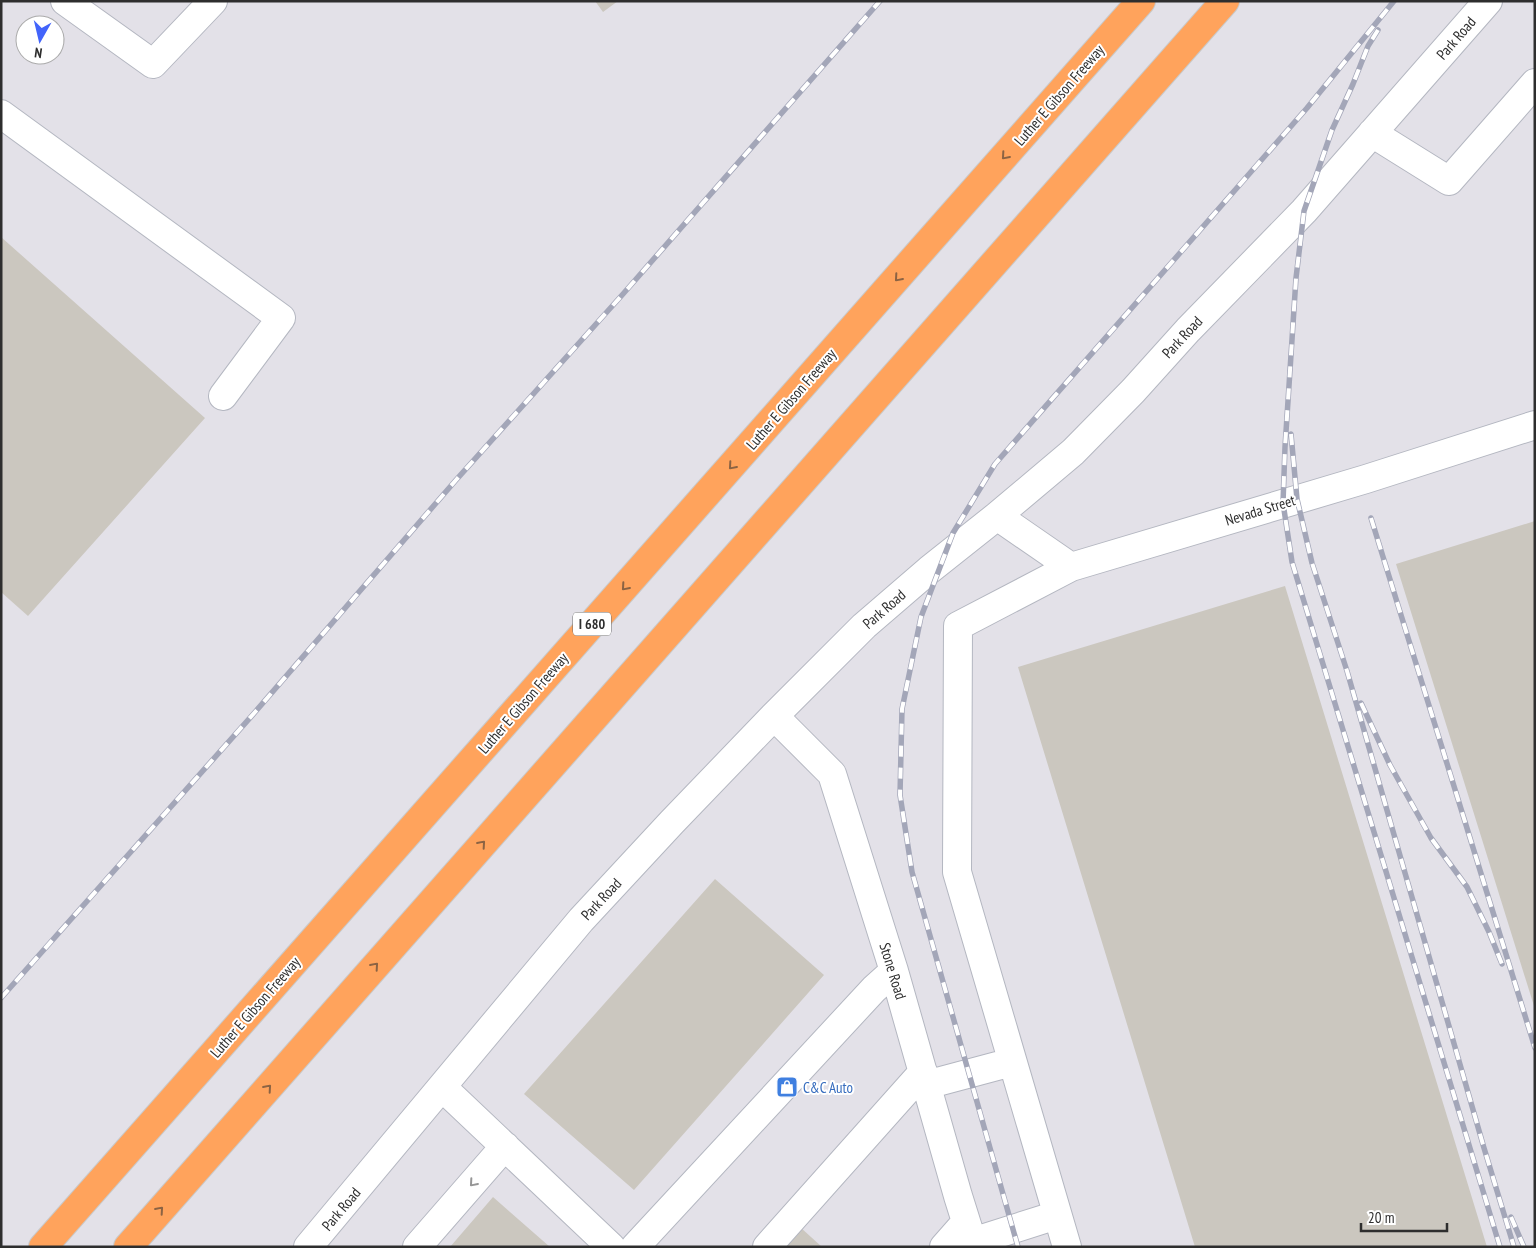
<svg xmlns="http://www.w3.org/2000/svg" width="1536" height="1248" font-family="'PT Sans Narrow',sans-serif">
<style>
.industrial{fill:#e3e1e8;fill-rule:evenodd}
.building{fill:#cbc7bf}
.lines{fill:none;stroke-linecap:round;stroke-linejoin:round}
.minor-casing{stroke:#b4b7c1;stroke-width:30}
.highway-casing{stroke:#c9c9c9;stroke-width:30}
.minor{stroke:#fff;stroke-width:28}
.highway{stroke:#ffa35c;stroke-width:28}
.rail-casing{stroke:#a3a6b8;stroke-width:5.5}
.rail{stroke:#fff;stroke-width:4;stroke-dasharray:11;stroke-linecap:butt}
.oneway{stroke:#8c6343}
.oneway2{stroke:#969696}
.labels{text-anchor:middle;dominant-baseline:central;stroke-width:4;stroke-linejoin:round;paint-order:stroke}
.shield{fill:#fff;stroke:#6d6d6d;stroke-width:1}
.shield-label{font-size:14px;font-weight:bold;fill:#2e2e2e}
.street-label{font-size:15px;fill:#2e2e2e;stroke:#fff}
.shop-label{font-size:15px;fill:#366cbe;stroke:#fff;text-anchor:start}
</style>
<rect width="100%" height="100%" fill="#efe9e1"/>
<!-- industrial -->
<path class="industrial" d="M1,1H1535V1247H1ZM25,25H55V55H25Z"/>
<!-- building -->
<path class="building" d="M595,1H618L603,12Z
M1,237L205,418L28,616L1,592Z
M1535,521V1006H1534L1396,564Z
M1285,586L1487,1247H1195L1018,667Z
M715,879L824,975L634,1190L524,1094Z
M493,1197L550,1247H450Z
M800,1227L822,1247H783Z"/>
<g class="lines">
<!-- minor casing -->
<g class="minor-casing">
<path id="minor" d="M65,1L153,64L213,1
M1,114L281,318L223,396
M1372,133L1449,181L1535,83
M997,516L1071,567L1366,479L1535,425
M774,716L832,774L894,971L958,1196L974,1247
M926,1085L1012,1062
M442,1087L611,1247
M972,1242L1057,1215
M308,1247L581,920L672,822L774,716L864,626L929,570L997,516L1073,452L1133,391L1188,330L1304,211L1488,1
M417,1247L505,1146
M635,1247L874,989L894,971
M767,1247L923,1072
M944,1247L966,1222
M1067,1247L957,872L958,626L1071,567"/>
</g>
<!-- highway casing -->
<g class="highway-casing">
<path id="highway" d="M43,1247L1141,1
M128,1247L1225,1"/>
</g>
<!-- minor -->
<use href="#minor" class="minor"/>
<!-- highway -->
<use href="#highway" class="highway"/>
<!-- rail casing -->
<g class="rail-casing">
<path id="rail" d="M1378,30L1368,46L1353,84L1332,130L1304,211L1296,278L1285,447L1283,503L1292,562L1500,1247
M1291,434L1297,499L1312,563L1347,671L1484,1148L1514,1247
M1371,518L1535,1048
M1361,703L1390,765L1431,838L1467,887L1489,932L1502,964
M1,998L256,711L456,480L623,294L880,1
M1511,1217L1524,1247
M1018,1247L912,872L900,795L902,709L921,617L953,533L995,464L1307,108L1394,1"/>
</g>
<!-- rail -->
<use href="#rail" class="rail"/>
</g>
<!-- one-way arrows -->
<defs><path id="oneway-chevron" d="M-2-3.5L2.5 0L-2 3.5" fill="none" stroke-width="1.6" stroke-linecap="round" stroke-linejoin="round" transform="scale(1.25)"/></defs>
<g class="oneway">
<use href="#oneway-chevron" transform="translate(1005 156) rotate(131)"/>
<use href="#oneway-chevron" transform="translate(898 278) rotate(131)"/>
<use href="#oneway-chevron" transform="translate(732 466) rotate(131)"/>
<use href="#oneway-chevron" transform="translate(625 587) rotate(131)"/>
<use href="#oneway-chevron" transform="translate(482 844) rotate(-49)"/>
<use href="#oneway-chevron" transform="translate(375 966) rotate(-49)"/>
<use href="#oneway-chevron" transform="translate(268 1088) rotate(-49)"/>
<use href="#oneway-chevron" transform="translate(160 1210) rotate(-49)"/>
</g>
<use class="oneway2" href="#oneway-chevron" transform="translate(473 1183) rotate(131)"/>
<!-- icons -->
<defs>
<g id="shop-square" transform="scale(1.125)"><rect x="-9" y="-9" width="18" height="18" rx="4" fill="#3f7fe0" stroke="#fff"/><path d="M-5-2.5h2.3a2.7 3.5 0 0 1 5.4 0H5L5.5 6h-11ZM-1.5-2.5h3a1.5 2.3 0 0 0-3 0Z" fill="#fff"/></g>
</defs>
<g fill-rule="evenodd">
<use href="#shop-square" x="787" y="1087"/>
</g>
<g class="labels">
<!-- shield labels -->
<rect class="shield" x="573" y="612.5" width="38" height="23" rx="4"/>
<g class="shield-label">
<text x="592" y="624">I 680</text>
</g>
<!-- street labels -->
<g class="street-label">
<text transform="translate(1456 38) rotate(-49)">Park Road</text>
<text transform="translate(1059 95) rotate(-49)">Luther E Gibson Freeway</text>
<text transform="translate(1182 337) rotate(-47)">Park Road</text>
<text transform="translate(791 399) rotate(-49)">Luther E Gibson Freeway</text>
<text transform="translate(1260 510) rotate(-17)">Nevada Street</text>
<text transform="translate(884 609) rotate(-41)">Park Road</text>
<text transform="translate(523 703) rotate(-49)">Luther E Gibson Freeway</text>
<text transform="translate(601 899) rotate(-47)">Park Road</text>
<text transform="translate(893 971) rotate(73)">Stone Road</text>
<text transform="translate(255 1007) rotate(-49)">Luther E Gibson Freeway</text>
<text transform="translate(341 1209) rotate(-50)">Park Road</text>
</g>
<!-- shop labels -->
<g class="shop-label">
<text x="803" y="1087">C&amp;C Auto</text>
</g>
</g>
<!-- border -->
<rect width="1536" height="1248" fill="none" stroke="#2e2e2e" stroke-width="5"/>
<!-- north arrow -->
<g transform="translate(40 40) rotate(188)"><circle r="24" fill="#ffffff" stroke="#ababab"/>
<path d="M0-4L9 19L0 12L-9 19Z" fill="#4264fb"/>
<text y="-8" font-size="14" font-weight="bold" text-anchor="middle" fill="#2e2e2e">N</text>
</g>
<!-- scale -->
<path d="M1361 1223v8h86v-8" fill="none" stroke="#2e2e2e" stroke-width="2.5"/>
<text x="1368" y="1223" font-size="15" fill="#2e2e2e" stroke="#ffffff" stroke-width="4" paint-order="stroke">20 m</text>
</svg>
